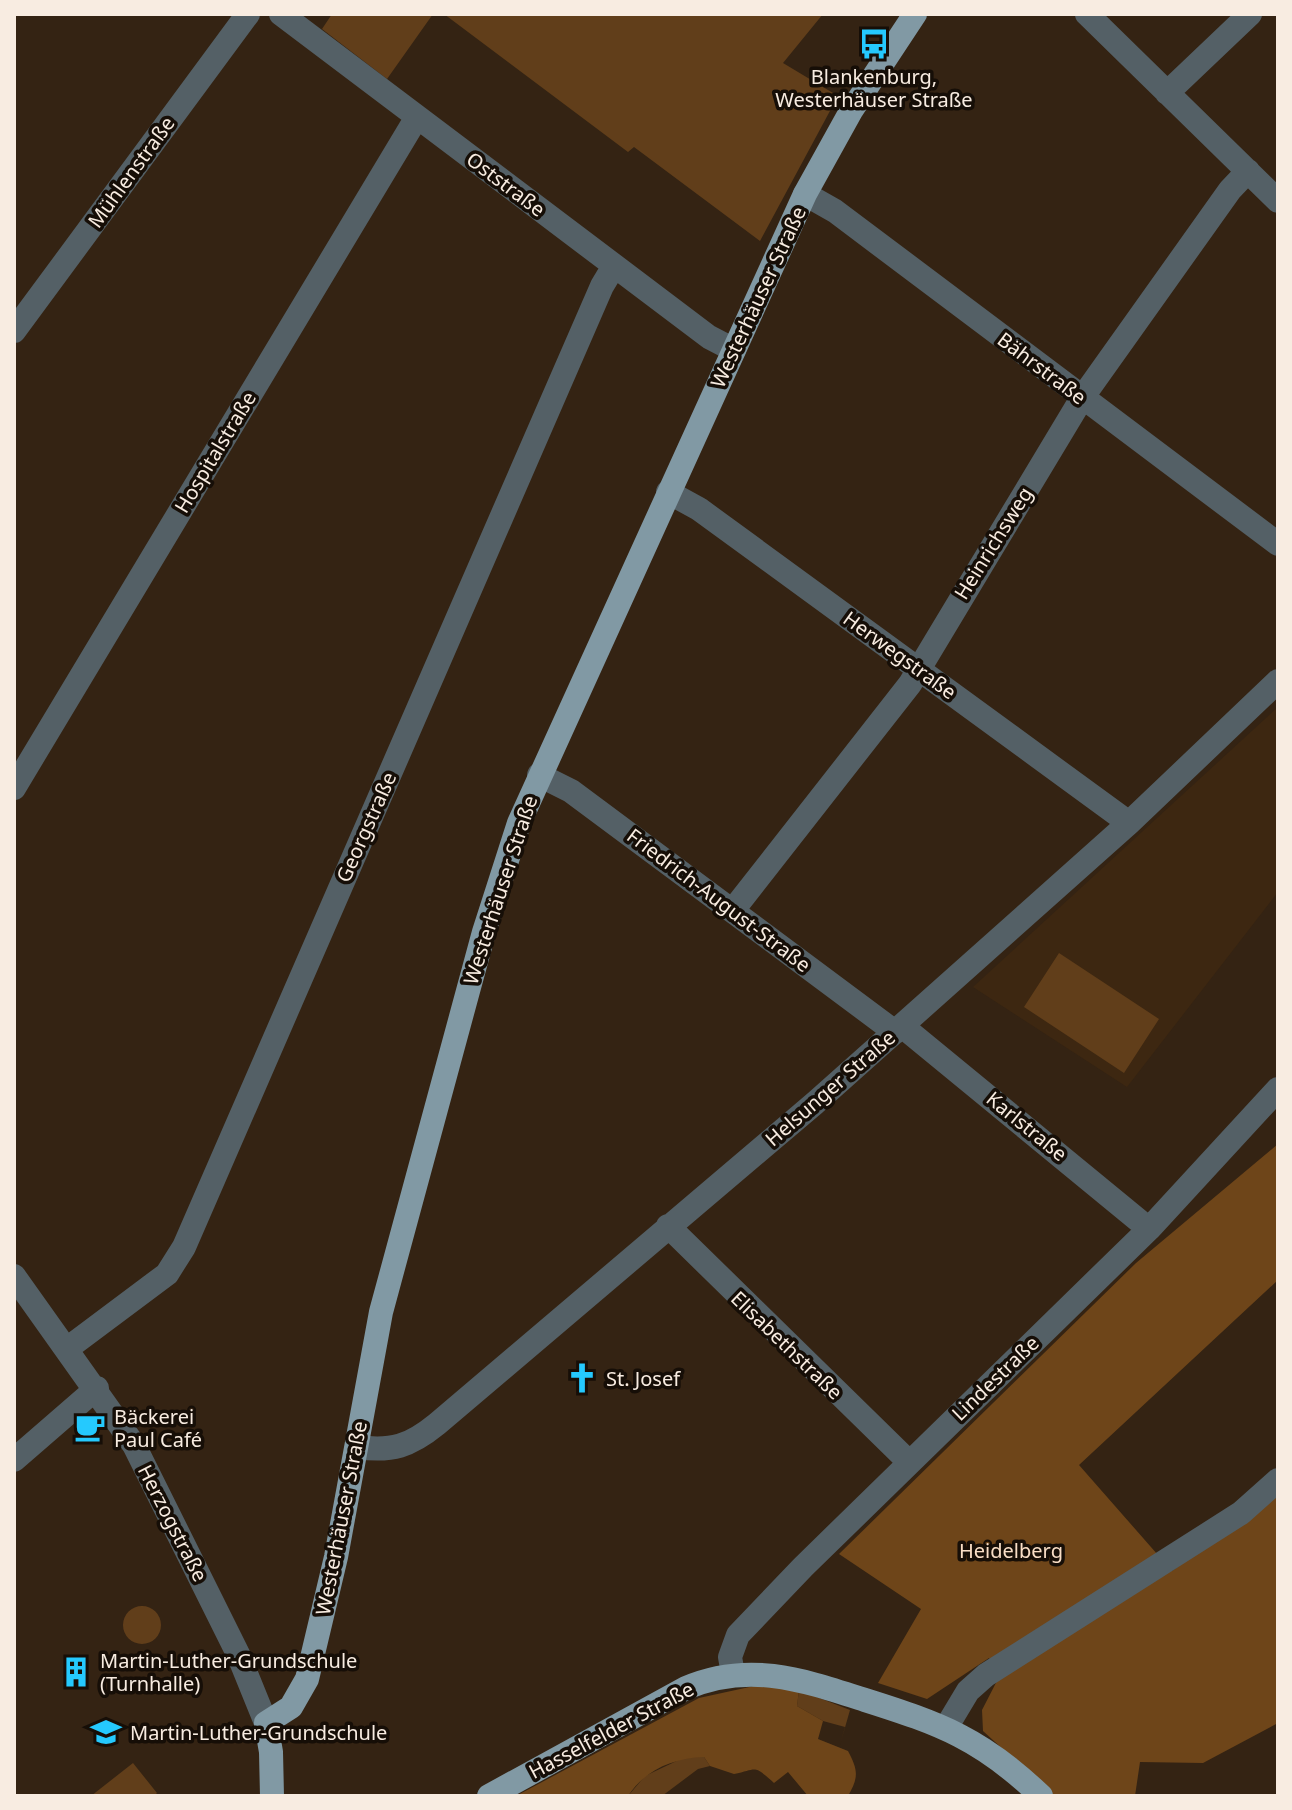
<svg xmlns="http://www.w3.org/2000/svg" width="1292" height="1810" font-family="'Noto Sans',sans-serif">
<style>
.built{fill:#3d2711}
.green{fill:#613e1a}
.forest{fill:#6e4519}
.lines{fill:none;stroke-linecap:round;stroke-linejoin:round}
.minor{stroke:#546066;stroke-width:24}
.major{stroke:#8199a4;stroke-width:24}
.labels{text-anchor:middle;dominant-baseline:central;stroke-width:7;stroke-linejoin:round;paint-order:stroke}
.poi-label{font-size:20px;fill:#f8ece1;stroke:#160e07;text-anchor:start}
.street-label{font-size:20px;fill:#f8ece1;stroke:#160e07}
.park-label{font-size:20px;fill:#f9dec6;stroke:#160e07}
</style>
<rect width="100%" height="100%" fill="#342313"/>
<!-- built -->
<path class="built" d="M1278,707V892L1127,1087L973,987Z"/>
<!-- green -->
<path class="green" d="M332,14H433L387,79L322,29Z
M444,14H823L783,63L838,96L760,241L634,147L628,152Z
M1059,953L1159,1019L1124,1073L1024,1007Z
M123 1625a19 19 0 1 1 38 0a19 19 0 1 1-38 0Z
M799,1690L850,1710L840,1745L845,1727L823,1721L797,1706Z
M685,1757H704L710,1766L698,1769L662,1796H628L645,1776Z
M133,1763L157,1793L154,1796H91Z"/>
<!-- forest -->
<path class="forest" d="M1278,1144V1280L1079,1465L1172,1571L1278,1491V1723L1203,1763L1140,1762L1135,1796H1054L983,1731L982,1710L1000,1675L989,1658L927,1699L878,1683L921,1609L839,1554L1136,1263Z
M754,1686L799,1690L797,1706L823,1721L818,1739L848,1751C858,1770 859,1777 848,1796H808L788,1772L774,1783C753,1764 758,1769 734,1774L710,1766L704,1757C673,1758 645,1770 628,1796H516L699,1698Z"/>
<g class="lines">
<!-- minor -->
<path class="minor" d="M281,14L709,337L734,350
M1087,14L1278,201
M1167,93L1250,14
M805,194L835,211L1278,544
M14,331L248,14
M668,492L699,509L1129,823
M539,775L571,791L895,1032
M14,788L417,117
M733,910L910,684L1082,398L1230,190L1248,171
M902,1026L1149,1229
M668,1226L909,1462
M14,1276L134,1445L238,1654L266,1723
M68,1348L167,1274L184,1247L602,286L614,266
M357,1447C392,1452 410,1446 437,1424L815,1103L1129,823L1278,681
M14,1460L97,1388
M733,1674L730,1657L738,1635L803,1567L1149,1229L1278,1089
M947,1726L968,1691L986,1675L1241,1513L1278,1480"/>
<!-- major -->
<path class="major" d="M272,1796L271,1752L266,1723L291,1707L307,1679L336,1557L381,1312L484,932L519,823L805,194L851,111L915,14
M489,1796L686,1688C749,1661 803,1680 865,1700C941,1724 982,1739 1041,1796"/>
</g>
<!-- icons -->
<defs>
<g id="bus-bare" transform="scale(2.4)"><path d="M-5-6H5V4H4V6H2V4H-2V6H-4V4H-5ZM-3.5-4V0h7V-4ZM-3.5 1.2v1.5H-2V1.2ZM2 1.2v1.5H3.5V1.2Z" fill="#25c9fe" stroke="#160e07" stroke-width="2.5" paint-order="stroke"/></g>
<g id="church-bare" transform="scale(2.4)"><path d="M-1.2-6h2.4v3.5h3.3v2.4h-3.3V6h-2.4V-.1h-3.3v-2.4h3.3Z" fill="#25c9fe" stroke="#160e07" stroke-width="2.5" paint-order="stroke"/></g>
<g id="cafe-bare" transform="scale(2.4)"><path d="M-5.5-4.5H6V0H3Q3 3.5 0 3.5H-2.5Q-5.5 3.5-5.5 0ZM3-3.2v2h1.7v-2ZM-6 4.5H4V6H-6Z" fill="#25c9fe" stroke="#160e07" stroke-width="2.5" paint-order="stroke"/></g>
<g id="building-bare" transform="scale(2.4)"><path d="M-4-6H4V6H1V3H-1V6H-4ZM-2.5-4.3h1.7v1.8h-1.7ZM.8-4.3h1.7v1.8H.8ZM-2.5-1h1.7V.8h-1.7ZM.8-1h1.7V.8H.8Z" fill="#25c9fe" stroke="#160e07" stroke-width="2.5" paint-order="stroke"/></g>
<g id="school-bare" transform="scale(2.4)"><path d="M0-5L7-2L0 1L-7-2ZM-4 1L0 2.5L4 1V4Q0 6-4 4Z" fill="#25c9fe" stroke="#160e07" stroke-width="2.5" paint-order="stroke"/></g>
</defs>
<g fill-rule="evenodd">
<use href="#bus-bare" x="874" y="44"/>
<use href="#church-bare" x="582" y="1378"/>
<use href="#cafe-bare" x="90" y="1427"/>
<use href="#building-bare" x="76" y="1672"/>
<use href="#school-bare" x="106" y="1732"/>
</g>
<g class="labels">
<!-- poi labels -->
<g class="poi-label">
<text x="874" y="76" text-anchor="middle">Blankenburg,<tspan x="874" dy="23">Westerhäuser Straße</tspan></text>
<text x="606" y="1378">St. Josef</text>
<text x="114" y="1416">Bäckerei<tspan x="114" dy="23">Paul Café</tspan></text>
<text x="100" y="1660">Martin-Luther-Grundschule<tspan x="100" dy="23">(Turnhalle)</tspan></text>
<text x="130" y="1732">Martin-Luther-Grundschule</text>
</g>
<!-- street labels -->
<g class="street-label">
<text transform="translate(131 172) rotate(-54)">Mühlenstraße</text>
<text transform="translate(506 184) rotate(37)">Oststraße</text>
<text transform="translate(758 297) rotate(-65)">Westerhäuser Straße</text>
<text transform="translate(1042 368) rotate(37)">Bährstraße</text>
<text transform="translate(215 452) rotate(-59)">Hospitalstraße</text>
<text transform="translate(993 543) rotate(-58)">Heinrichsweg</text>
<text transform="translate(900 655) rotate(36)">Herwegstraße</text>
<text transform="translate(366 827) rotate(-66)">Georgstraße</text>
<text transform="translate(500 890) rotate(-72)">Westerhäuser Straße</text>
<text transform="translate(719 900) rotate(37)">Friedrich-August-Straße</text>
<text transform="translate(830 1088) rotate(-41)">Helsunger Straße</text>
<text transform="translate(1027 1126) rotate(39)">Karlstraße</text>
<text transform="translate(787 1345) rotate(44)">Elisabethstraße</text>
<text transform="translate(995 1378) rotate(-44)">Lindestraße</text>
<text transform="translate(341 1518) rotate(-79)">Westerhäuser Straße</text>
<text transform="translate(173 1523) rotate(63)">Herzogstraße</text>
<text transform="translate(611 1730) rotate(-28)">Hasselfelder Straße</text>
</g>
<!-- park labels -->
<g class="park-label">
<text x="1011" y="1550">Heidelberg</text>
</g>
</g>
<!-- border -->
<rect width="1292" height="1810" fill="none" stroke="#f8ece1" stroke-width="32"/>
</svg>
